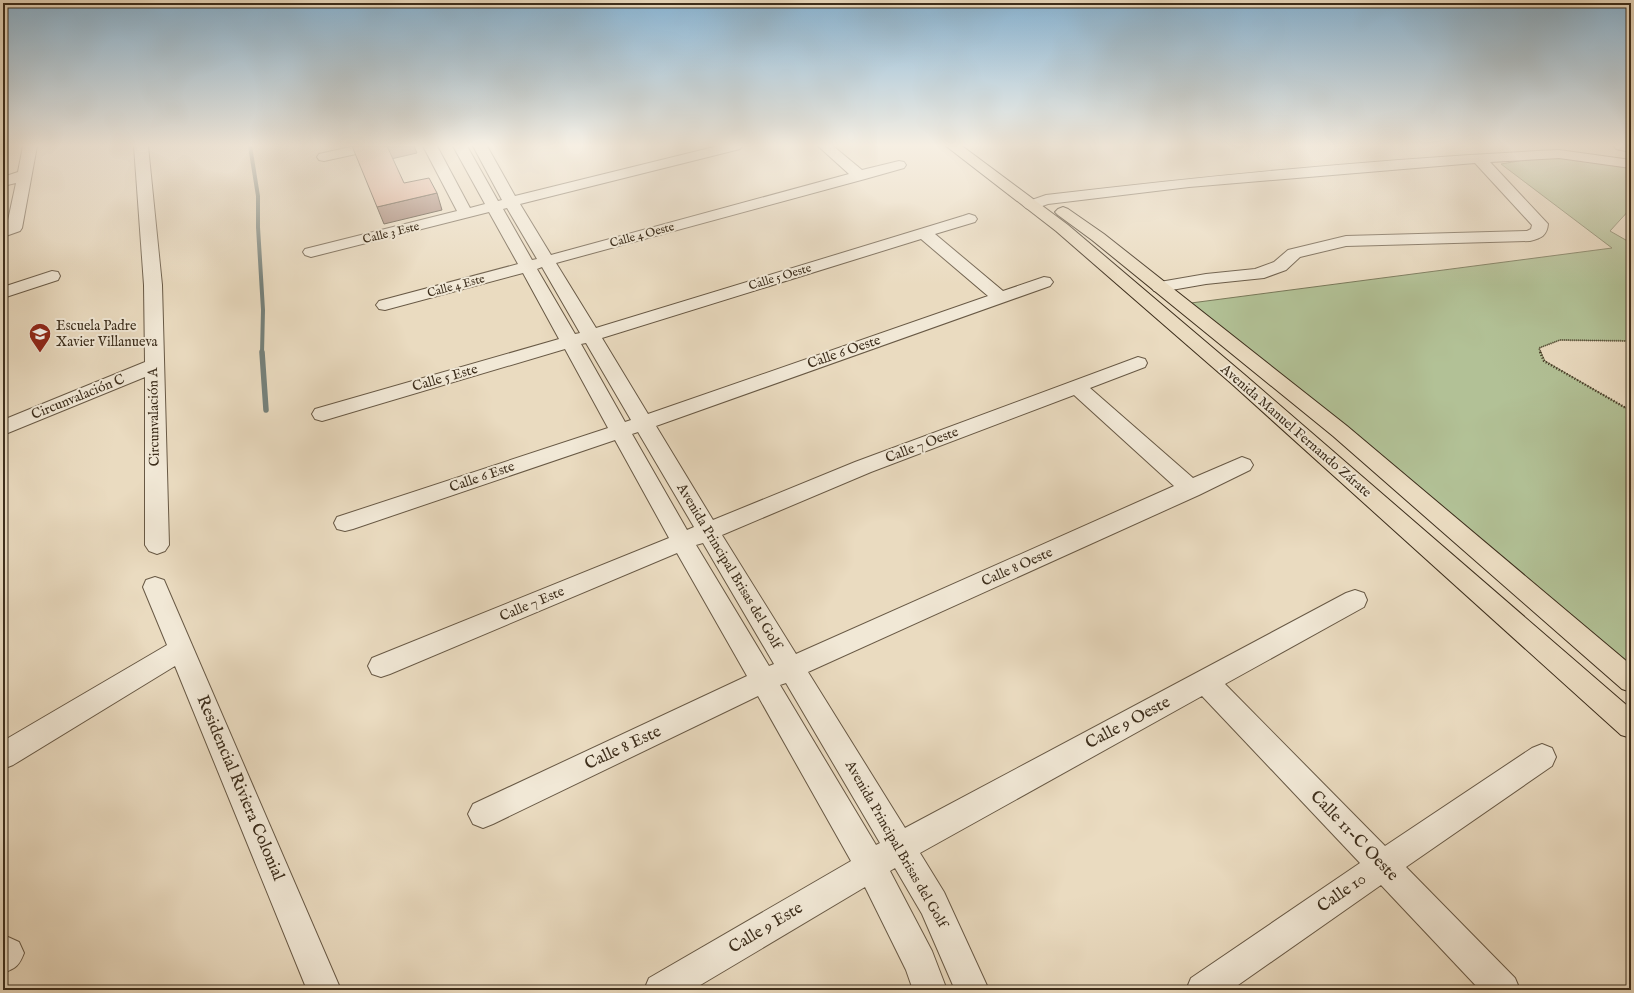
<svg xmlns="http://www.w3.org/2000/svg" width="1634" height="993" font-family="'IM FELL English',serif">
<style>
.green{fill:#b2c196;stroke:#787859}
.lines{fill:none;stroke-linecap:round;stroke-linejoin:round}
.stream-far1{stroke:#75817b;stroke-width:4}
.stream{stroke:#75817b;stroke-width:5.5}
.minor-casing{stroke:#685945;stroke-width:2}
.major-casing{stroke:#3d2e1c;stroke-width:2}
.path-far1{stroke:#3d2e1c;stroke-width:2;stroke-dasharray:0.5 1.5;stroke-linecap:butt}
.path{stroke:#3d2e1c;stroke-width:2.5;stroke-dasharray:1 2;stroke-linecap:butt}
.minor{fill:#f1e8d6;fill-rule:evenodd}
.major{fill:#eadbc0;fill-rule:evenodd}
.shaded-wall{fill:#9c7869;stroke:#3d2e1c}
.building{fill:#dfac96;stroke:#3d2e1c}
.labels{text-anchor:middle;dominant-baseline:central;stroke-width:4;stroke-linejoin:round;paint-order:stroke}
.far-street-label{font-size:12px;fill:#3d2e1c;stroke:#f1e8d6}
.poi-label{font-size:14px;fill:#3d2e1c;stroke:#f1e8d6;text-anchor:start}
.street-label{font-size:14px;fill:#3d2e1c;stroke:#f1e8d6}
.near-street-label{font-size:17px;fill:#3d2e1c;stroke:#f1e8d6}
</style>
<rect width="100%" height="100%" fill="#eadbc0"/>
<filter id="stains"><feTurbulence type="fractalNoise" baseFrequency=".005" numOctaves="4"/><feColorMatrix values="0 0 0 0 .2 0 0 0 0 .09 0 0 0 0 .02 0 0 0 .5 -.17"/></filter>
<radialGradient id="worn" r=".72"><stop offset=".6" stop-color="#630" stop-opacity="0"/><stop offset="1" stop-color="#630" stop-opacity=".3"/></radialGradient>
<!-- green -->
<path class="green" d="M1559,154L1631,164V208L1610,231L1631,243V341L1560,340L1539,348L1545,361L1631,411V681L1191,303L1612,248L1501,164Z"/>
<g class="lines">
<!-- stream-far1 -->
<path class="stream-far1" d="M250,146L258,196V227L263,310L262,353"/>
<!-- stream -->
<path class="stream" d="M262,352L266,410"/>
<!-- minor casing -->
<g class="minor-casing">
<path id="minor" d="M23,146H37L22,228L20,231L3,237V227L7,225L16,183L3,186V177L18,172Z
M134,146H148L162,285L169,545L165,551L157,554L149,551L145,545V377L3,435V420L145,362L144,285Z
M355,146H381L379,149L324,161L319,160L317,157L319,154Z
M423,146H437L470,208L485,204L453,146H467L498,201L502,200L473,146H487L515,196L718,146H742L740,149L520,204L551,255L849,174L818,146H833L862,170L899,161L904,162L906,165L904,168L865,179L556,263L596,328L963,216L969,214L975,216L977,219L975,222L935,234L1003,291L1044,277L1050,278L1053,282L1050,286L656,426L713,520L855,462L1138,357L1145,359L1147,363L1145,367L1090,388L1193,478L1242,457L1250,460L1253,465L1250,470L1199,495L808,672L905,828L1346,593L1355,590L1364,593L1367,600L1364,607L1225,684L1385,846L1532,748L1542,744L1552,748L1556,757L1552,766L1406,867L1515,978L1520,990H1480L1381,885L1231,990H1186L1191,978L1360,863L1202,696L920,853L944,892L989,990H955L922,914L895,868L890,871L932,951L947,990H913L906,970L865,887L692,990H644L649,978L851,861L758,696L493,824L483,828L473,824L468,814L473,804L747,676L677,553L390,674L381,677L372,674L368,666L372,658L669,538L615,440L353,529L345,531L337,529L334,523L337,517L608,428L565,349L329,419L322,421L315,419L312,414L315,409L559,339L523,273L385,310L379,309L376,305L379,301L518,264L489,212L311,257L305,255L303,252L305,249L457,211ZM507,208L537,259L532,260L503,209ZM921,239L988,296L648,414L602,338ZM542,267L580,333L575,334L537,269ZM586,343L631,420L625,422L581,344ZM1074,395L1174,486L796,654L722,535L871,472ZM638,432L694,527L687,530L632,434ZM703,543L774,664L769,666L696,545ZM786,683L880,843L876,845L780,685Z
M1614,146H1631V152L1616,149Z
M1559,150L1631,160V168L1559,158L1490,162L1548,224C1547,236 1541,238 1530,241L1346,246L1300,257L1286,270L1264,278L1206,284L1160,292L1154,291L1151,287L1154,283L1206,274L1255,269L1274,262L1288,250L1346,236L1527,231L1531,229L1532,225L1475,163L1189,187L1048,204L1031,210L1026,208L1023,205L1026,202L1046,195C1216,175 1388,158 1559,150Z
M52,271L58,272L60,276L58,280L3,298V287Z
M155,577L164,580L167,587L341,990H307L175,666L13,765L3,769V741L167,645L143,587L146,580Z
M8,937L19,942L24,953C19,966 16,968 3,973V939Z"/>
</g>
<!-- major casing -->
<g class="major-casing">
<path id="major" d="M946,146H962L1068,225L1246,376L1631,709V738L1621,735L1232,384L1056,231Z
M1063,207L1068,209L1104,234L1347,426L1631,665V692L1622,689L1333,436L1092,240L1058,215L1055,212L1058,209Z"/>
</g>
<!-- path-far1 -->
<path class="path-far1" d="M1541,353L1539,348L1560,340L1631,341"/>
<!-- path -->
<path class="path" d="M1540,352L1544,361L1631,411"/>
<!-- minor -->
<use href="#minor" class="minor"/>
<!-- major -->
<use href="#major" class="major"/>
</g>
<!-- shaded-wall -->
<path class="shaded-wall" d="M386,146H414L417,153L391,159Z
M437,193L442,210L384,224L377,207Z"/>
<!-- building -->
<path class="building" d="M352,146H387L404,183L429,178L437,193L377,207Z"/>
<!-- sky -->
<linearGradient id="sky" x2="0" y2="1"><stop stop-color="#89b6d6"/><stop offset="0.51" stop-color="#f6efe3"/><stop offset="1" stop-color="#f6efe3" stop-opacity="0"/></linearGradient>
<rect width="1634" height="285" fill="url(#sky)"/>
<!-- icons -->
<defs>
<g id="school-pin" transform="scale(1.15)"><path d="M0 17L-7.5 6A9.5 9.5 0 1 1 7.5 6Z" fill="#8f2418" stroke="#f1e8d6"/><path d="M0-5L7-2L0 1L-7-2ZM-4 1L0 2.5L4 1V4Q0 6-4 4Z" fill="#fff"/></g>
</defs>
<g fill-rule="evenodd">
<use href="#school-pin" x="40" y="334"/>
</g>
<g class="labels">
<!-- far-street labels -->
<g class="far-street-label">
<text transform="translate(391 233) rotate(-14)">Calle 3 Este</text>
<text transform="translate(642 235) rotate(-15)">Calle 4 Oeste</text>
<text transform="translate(780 277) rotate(-17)">Calle 5 Oeste</text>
<text transform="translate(456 286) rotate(-15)">Calle 4 Este</text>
</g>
<!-- poi labels -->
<g class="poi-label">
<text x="56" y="326">Escuela Padre<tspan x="56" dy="16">Xavier Villanueva</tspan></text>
</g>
<!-- street labels -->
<g class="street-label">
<text transform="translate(844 352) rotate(-19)">Calle 6 Oeste</text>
<text transform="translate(445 378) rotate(-16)">Calle 5 Este</text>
<text transform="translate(78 397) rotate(-22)">Circunvalación C</text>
<text transform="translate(154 417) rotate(-91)">Circunvalación A</text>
<text transform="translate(1296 431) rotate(41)">Avenida Manuel Fernando Zárate</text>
<text transform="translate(922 445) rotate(-21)">Calle 7 Oeste</text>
<text transform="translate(482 477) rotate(-19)">Calle 6 Este</text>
<text transform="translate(729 566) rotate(59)">Avenida Principal Brisas del Golf</text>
<text transform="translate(1017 567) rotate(-24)">Calle 8 Oeste</text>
<text transform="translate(532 604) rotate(-23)">Calle 7 Este</text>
<text transform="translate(896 844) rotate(60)">Avenida Principal Brisas del Golf</text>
</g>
<!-- near-street labels -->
<g class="near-street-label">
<text transform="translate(1128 723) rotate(-28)">Calle 9 Oeste</text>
<text transform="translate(623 748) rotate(-25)">Calle 8 Este</text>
<text transform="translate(240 788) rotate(67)">Residencial Riviera Colonial</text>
<text transform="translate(1354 836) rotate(46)">Calle 11-C Oeste</text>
<text transform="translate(1342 893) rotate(-35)">Calle 10</text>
<text transform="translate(766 928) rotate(-31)">Calle 9 Este</text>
</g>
</g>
<!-- margin -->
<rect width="1634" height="993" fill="none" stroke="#eadbc0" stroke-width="16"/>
<rect x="4" y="4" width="1626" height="985" fill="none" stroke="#3d2e1c" stroke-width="2"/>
<rect x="8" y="8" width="1618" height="977" fill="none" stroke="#3d2e1c"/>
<rect width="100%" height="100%" filter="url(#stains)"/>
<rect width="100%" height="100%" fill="url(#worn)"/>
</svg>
